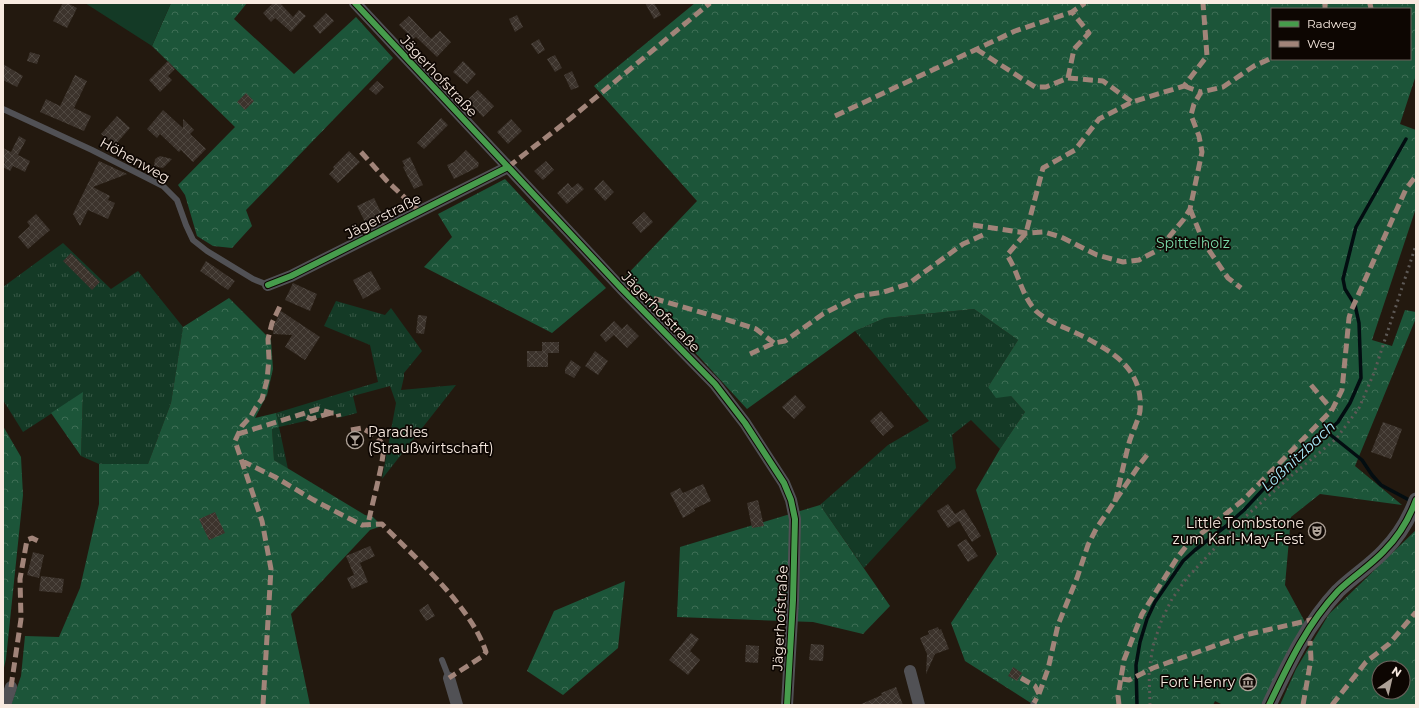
<svg xmlns="http://www.w3.org/2000/svg" width="1419" height="708" font-family="Montserrat,sans-serif">
<style>
.grass{fill:url(#grass-tufts)}
.forest{fill:url(#forest-crowns);fill-rule:evenodd}
.green{fill:#143a26}
.lines{fill:none;stroke-linecap:round;stroke-linejoin:round}
.stream{stroke:#030d11;stroke-width:3.5}
.building{fill:url(#building-cross-hatch)}
.service{stroke:#515155;stroke-width:6}
.minor{stroke:#515155;stroke-width:12}
.tertiary{stroke:#515155;stroke-width:15}
.rail{stroke:#5d5956;stroke-width:3;stroke-dasharray:2 4;stroke-linecap:butt}
.quiet{stroke:#a18479;stroke-width:5;stroke-dasharray:10 5;stroke-linecap:butt}
.cycleway-casing{stroke:#0d0602;stroke-width:8}
.cycleway{stroke:#469c4c;stroke-width:6}
.labels{text-anchor:middle;dominant-baseline:central;stroke-width:3.5;stroke-linejoin:round;paint-order:stroke}
.street-label{font-size:14px;fill:#f8eae0;stroke:#0d0602}
.park-label{font-size:14px;fill:#7bd8a7;stroke:#0d0602}
.poi-label{font-size:14px;fill:#f8eae0;stroke:#0d0602;text-anchor:end}
.water-label{font-size:15px;font-style:italic;fill:#a8e9f8;stroke:#0d0602}
</style>
<defs>
<pattern id="grass-tufts" width="24" height="20" patternUnits="userSpaceOnUse"><rect width="24" height="20" fill="#143a26"/><path d="M3 7l-1-3M5 7V3M7 7l1-3M15 17l-1-3M17 17v-4M19 17l1-3" fill="none" stroke="#375745"/></pattern>
<pattern id="forest-crowns" width="20" height="18" patternUnits="userSpaceOnUse"><rect width="20" height="18" fill="#1c5539"/><path d="M2 6a3 3 0 1 1 6 0M12 15a3 3 0 1 1 6 0" fill="none" stroke="#3e6e55"/></pattern>
<pattern id="building-cross-hatch" width="8" height="8" patternUnits="userSpaceOnUse"><rect width="8" height="8" fill="#3c332c"/><path d="M0 0l8 8M0 8l8-8" fill="none" stroke="#4f4740"/></pattern>
</defs>
<rect width="100%" height="100%" fill="#23190f"/>
<!-- grass -->
<path class="grass" d="M63,243L111,289L138,271L183,327L171,403L148,464H99L81,456L83,393L23,432L3,400V287Z
M336,301L385,315L391,308L422,351L404,373V377L401,390L456,385L382,479L396,403L390,386L353,396L357,413L338,418L336,414L279,427L288,469L274,460L272,429L279,427L276,413L378,382L370,345L324,326Z
M974,309L1018,340L988,387L1011,396L1025,412L1000,449L971,420L952,435L956,468L864,568L820,505L888,445L929,421L855,331L885,318Z"/>
<!-- forest -->
<path class="forest" d="M171,3H247L234,19L294,74L356,17L393,58L246,210L252,226L232,248L213,246L197,236L185,195L178,185L235,127L152,46Z
M695,3H1416V75L1400,124L1416,130V208L1372,340L1392,346L1405,310L1416,312V318L1355,466L1402,505L1320,494L1291,517L1285,585L1305,622L1261,705H1223L1215,701L1213,705H1034L965,661L951,623L997,554L976,490L1000,449L1025,412L1011,396L996,398L988,387L1018,340L974,309L885,318L855,331L747,409L680,336L622,280L697,201L594,86ZM1272,9H1410V59H1272Z
M505,179L606,288L552,333L424,267L452,237L438,214Z
M229,298L271,340L273,369L267,395L255,418L276,413L279,427L272,429L274,460L365,515L373,517L382,526L370,530L291,614L310,705H11L21,676L25,636L59,637L80,588L99,504V464H148L171,403L183,327Z
M83,392L81,456L51,413Z
M3,426L21,457L23,495L6,659L3,672Z
M820,505L890,606L863,634L813,622L677,617L680,547Z
M1416,530V705H1280L1296,669L1329,614ZM1379,668H1403V692H1379Z
M625,581L618,648L563,695L527,671L554,611Z"/>
<!-- green -->
<path class="green" d="M85,3H171L152,46Z"/>
<g class="lines">
<!-- stream -->
<path class="stream" d="M1327,432L1362,460L1372,475L1381,485L1411,501
M1137,705L1136,665L1140,642L1147,619L1155,602L1183,561L1195,550L1226,526L1244,510L1272,480L1327,432L1338,422L1350,403L1361,378L1359,323L1355,305L1345,289L1343,279L1356,227L1406,139"/>
</g>
<!-- building -->
<path class="building" d="M63,3H67L77,8L67,28L53,21Z
M273,3H280L293,17L299,10L306,16L291,32L275,18L271,22L263,13Z
M645,3H654L661,15L654,19Z
M326,13L334,21L320,34L313,26Z
M517,15L523,27L515,32L509,19Z
M409,16L431,39L440,31L451,42L437,57L416,37L413,39L399,25Z
M539,39L545,50L538,54L531,44Z
M30,52L40,55L37,64L27,61Z
M555,55L562,68L555,72L547,59Z
M168,61L175,69L168,76L172,80L160,92L149,80Z
M463,61L476,74L467,84L453,72Z
M3,64L23,76L17,87L3,80Z
M572,71L579,87L571,90L564,75Z
M75,75L87,81L74,108L91,116L84,131L40,112L46,99L60,106Z
M377,81L384,87L376,95L369,89Z
M478,90L494,106L483,117L467,100Z
M246,93L254,101L245,110L237,102Z
M163,110L183,128V119L194,130L190,134L206,149L193,162L181,150L179,152L160,134L157,138L147,129Z
M117,116L130,128L115,145L101,134Z
M441,118L448,125L424,149L417,143Z
M511,119L522,131L508,144L497,132Z
M19,136L26,140L18,155L30,161L25,172L13,166L10,171L3,167L5,162L3,161V148L11,152Z
M466,150L479,163L478,167L454,179L447,165L454,162Z
M349,151L360,162L338,183L329,174L334,169L333,167Z
M160,156L172,159L163,168L154,166L155,159Z
M410,157L423,185L414,189L403,167L405,166L402,161Z
M99,161L127,174L93,187L110,196L108,200L115,203L108,219L88,210L80,226L73,214Z
M546,161L554,170L543,180L534,171Z
M603,180L614,192L605,201L594,189Z
M568,183L572,188L578,183L584,189L567,204L557,193Z
M374,198L382,214L365,222L357,206Z
M644,212L653,222L641,233L632,223Z
M36,214L50,230L28,249L18,237L30,226L27,222Z
M71,253L100,282L92,290L63,261Z
M206,261L235,281L228,290L200,271Z
M371,271L381,289L363,299L353,280Z
M293,283L317,294L310,311L285,300Z
M281,311L320,337L305,360L285,347L292,335L273,334L274,325Z
M418,315L427,316L424,334L416,333Z
M614,321L622,329L627,324L639,336L627,348L614,335L606,342L600,335Z
M542,342H559V353H548V367H527V351H542Z
M595,351L608,361L598,375L585,366Z
M571,360L581,367L574,378L565,373V369Z
M795,395L806,407L794,419L782,407Z
M881,411L894,426L883,436L870,421Z
M1383,422L1402,429L1391,459L1371,452Z
M354,432L363,440L356,448L347,440Z
M703,484L711,501L694,509L695,511L683,518L670,493L680,488L683,493Z
M758,500L764,526L752,528L747,503Z
M948,504L955,514L964,509L981,536L972,542L959,521L948,528L937,511Z
M215,512L225,533L209,540L199,519Z
M966,539L978,556L968,562L957,545Z
M370,546L375,556L360,563L368,582L352,589L347,578L354,575L346,556Z
M33,552L44,555L39,578L27,575Z
M41,576L64,579L62,593L39,591Z
M428,604L435,616L426,621L419,610Z
M938,627L939,630L941,629L949,649L935,654L926,674L927,654L920,638L929,634L928,631Z
M691,633L699,639L690,651L700,660L688,675L669,660Z
M811,644L824,645L823,661L809,660Z
M746,645L759,646L758,663L745,662Z
M1013,667L1022,673L1017,681L1008,676Z
M896,687L903,705H859L882,695L881,693Z"/>
<g class="lines">
<!-- service -->
<path class="service" d="M3,109L92,150L163,186L177,200L186,225L193,240L207,251L253,279L268,285
M442,660L449,678
M1033,705L1034,703"/>
<!-- minor -->
<path class="minor" d="M355,3L622,289L715,384L745,423L784,483L791,500L795,519L793,600L787,705
M268,285L291,276L508,167
M910,671L919,705
M449,678L457,705
M5,705L11,687"/>
<!-- tertiary -->
<path class="tertiary" d="M1269,705C1288,665 1307,624 1338,591C1352,577 1370,566 1384,551C1398,537 1409,519 1416,500"/>
<!-- rail -->
<path class="rail" d="M1150,705L1149,671L1153,646L1162,619L1172,599L1186,579L1214,549L1245,517L1291,476L1336,439L1359,408L1374,373L1416,245"/>
<!-- quiet -->
<path class="quiet" d="M1370,3L1371,9
M1325,9V3
M976,49L1035,87H1046L1068,78L1074,49L1089,33L1072,12
M1068,78L1103,81L1132,102
M1184,86L1201,92
M835,116L1015,31L1072,12L1085,3
M361,152L387,181L420,212
M508,167L571,118L710,3
M1190,209L1204,243L1228,278L1241,288
M973,225L1026,233L1044,232L1061,237L1097,255L1123,262L1139,260L1158,250L1184,219L1190,209L1202,152L1199,136L1191,115L1194,104L1201,92L1223,87L1254,66L1272,58
M625,290L731,321L756,329L774,343
M750,354L774,343L785,341L823,314L858,296L884,292L908,284L963,244L985,234
M1311,385L1332,410
M307,417L311,419L331,413
M351,430L362,428C369,432 380,437 383,446C386,455 370,511 368,525
M238,434L318,409L331,413H338L339,417
M242,461L275,477L317,502L362,525L382,524C416,559 471,606 486,652L483,656L449,678
M1115,502C1120,482 1124,462 1129,443C1132,432 1138,422 1140,411C1143,378 1124,359 1097,344C1090,340 1083,336 1076,333C1062,326 1048,322 1036,311C1021,295 1019,273 1007,255L1026,233L1043,168L1075,150L1099,119L1132,102L1184,86L1207,56L1203,3
M1021,678L1035,686L1039,694L1034,703
M1122,679L1129,680L1153,668L1245,635L1315,619
M11,687L21,619L20,579L27,540L32,538L38,541
M1039,694L1048,669L1058,625L1077,578L1088,545L1096,529L1140,464L1147,455
M263,705L271,569L262,521L235,441L242,426L251,416L256,407L262,399L267,380L269,359L268,339L272,323L281,304
M1119,705L1118,696L1124,660L1142,614L1177,558L1188,544L1242,501L1332,410L1342,390L1349,318L1351,311L1406,189L1416,176
M1303,705L1311,659L1310,641
M1332,705L1366,662L1389,644L1416,612"/>
<!-- cycleway casing -->
<g class="cycleway-casing">
<path id="cycleway" d="M355,3L622,289L715,384L745,423L784,483L791,500L795,519L793,600L787,705
M268,285L291,276L508,167
M1269,705C1288,665 1307,624 1338,591C1352,577 1370,566 1384,551C1398,537 1409,519 1416,500"/>
</g>
<!-- cycleway -->
<use href="#cycleway" class="cycleway"/>
</g>
<!-- icons -->
<defs>
<g id="bar-ring" transform="scale(0.9)"><circle r="9.5" fill="#0d0602" stroke="#ada197" stroke-width="1.5"/><path d="M-6-5H6L.8 .8V4.5H3.5V6h-7V4.5H-.8V.8Z" fill="#ada197"/></g>
<g id="theatre-ring" transform="scale(0.9)"><circle r="9.5" fill="#0d0602" stroke="#ada197" stroke-width="1.5"/><path d="M-5-5.5Q0-4 5-5.5V0Q5 5 0 6Q-5 5-5 0ZM-3.3-2.5H-1v1.5H-3.3ZM1-2.5H3.3v1.5H1ZM-2.8 1Q0 5.5 2.8 1Z" fill="#ada197"/></g>
<g id="museum-ring" transform="scale(0.9)"><circle r="9.5" fill="#0d0602" stroke="#ada197" stroke-width="1.5"/><path d="M0-6L6-3V-2H-6V-3ZM-5-1h2V3h-2ZM-1-1h2V3h-2ZM3-1h2V3H3ZM-6 4H6V6H-6Z" fill="#ada197"/></g>
</defs>
<g fill-rule="evenodd">
<use href="#bar-ring" x="355" y="440"/>
<use href="#theatre-ring" x="1317" y="531"/>
<use href="#museum-ring" x="1248" y="682"/>
</g>
<g class="labels">
<!-- street labels -->
<g class="street-label">
<text transform="translate(439 76) rotate(47)">Jägerhofstraße</text>
<text transform="translate(135 160) rotate(29)">Höhenweg</text>
<text transform="translate(383 216) rotate(-27)">Jägerstraße</text>
<text transform="translate(661 312) rotate(46)">Jägerhofstraße</text>
<text transform="translate(780 618) rotate(-87)">Jägerhofstraße</text>
</g>
<!-- park labels -->
<g class="park-label">
<text x="1193" y="243">Spittelholz</text>
</g>
<!-- poi labels -->
<g class="poi-label">
<text x="368" y="432" text-anchor="start">Paradies<tspan x="368" dy="16">(Straußwirtschaft)</tspan></text>
<text x="1304" y="523">Little Tombstone<tspan x="1304" dy="16">zum Karl-May-Fest</tspan></text>
<text x="1235" y="682">Fort Henry</text>
</g>
<!-- water labels -->
<g class="water-label">
<text transform="translate(1298 456) rotate(-43)">Lößnitzbach</text>
</g>
</g>
<!-- border -->
<rect width="1419" height="708" fill="none" stroke="#f8eae0" stroke-width="8"/>
<!-- legend -->
<rect x="1271" y="8" width="140" height="52" fill="#0d0602" stroke="#6b615b"/>
<rect x="1279" y="21" width="20" height="6" fill="#469c4c" stroke="#6b615b"/>
<text x="1307" y="28" font-size="12" fill="#f8eae0">Radweg</text>
<rect x="1279" y="41" width="20" height="6" fill="#a18479" stroke="#6b615b"/>
<text x="1307" y="48" font-size="12" fill="#f8eae0">Weg</text>
<!-- north arrow -->
<g transform="translate(1391 680) rotate(34)"><circle r="19" fill="#0d0602" stroke="#6b615b"/>
<path d="M0-3L7 15L0 10L-7 15Z" fill="#ada197"/>
<text y="-6" font-size="11" font-weight="bold" text-anchor="middle" fill="#f8eae0">N</text>
</g>
</svg>
